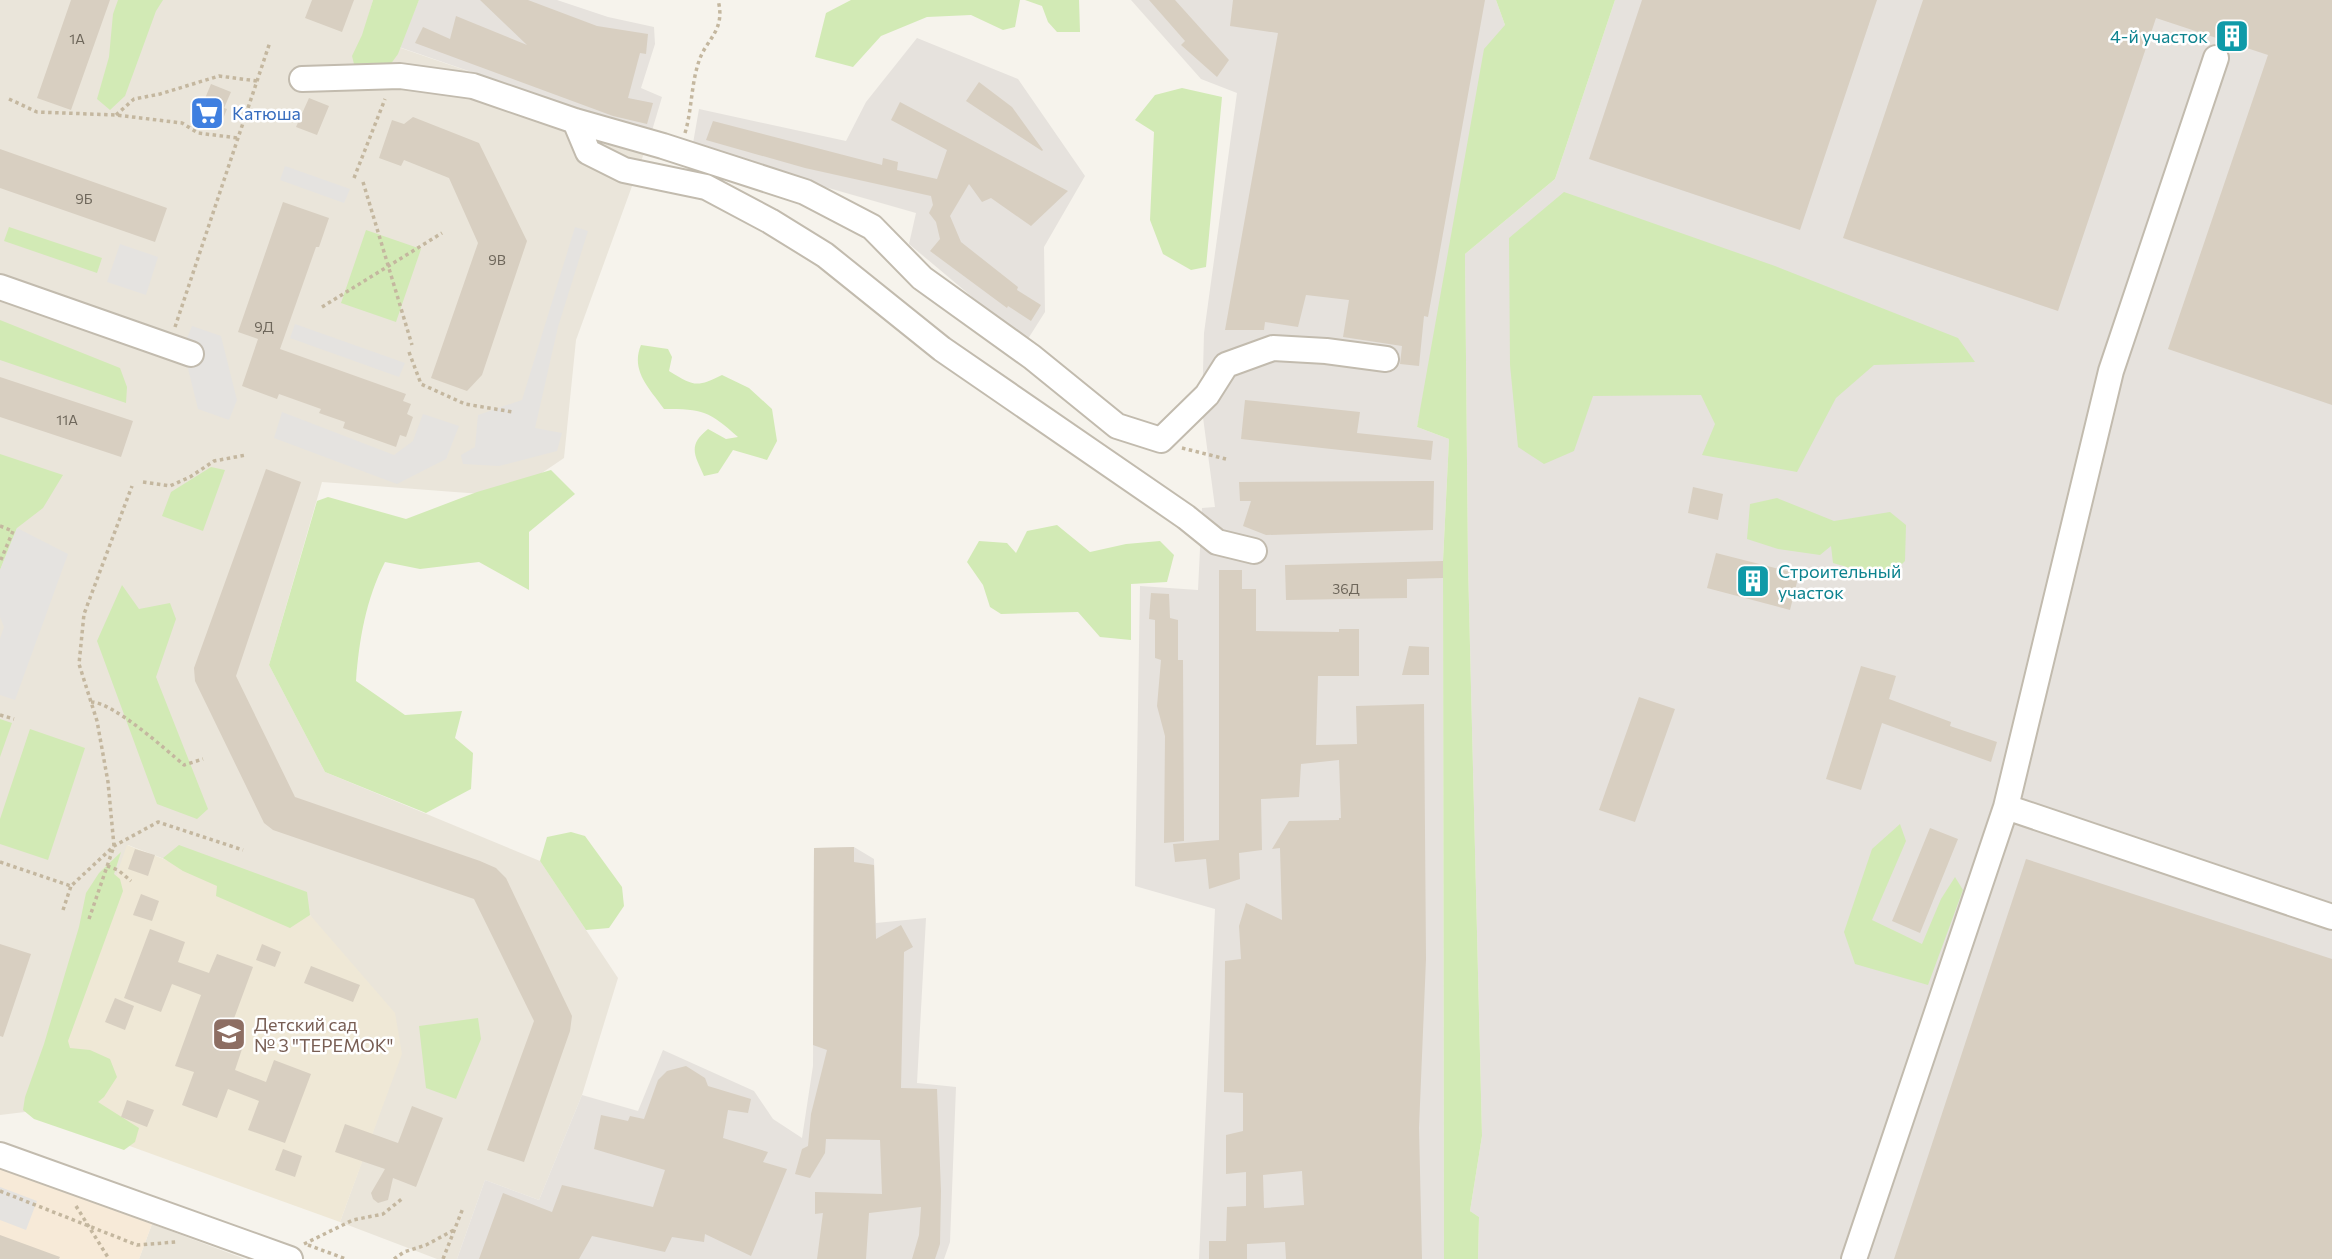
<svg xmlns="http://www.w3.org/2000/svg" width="2332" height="1259" font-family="Commissioner,sans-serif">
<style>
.residential{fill:#eae5da}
.commercial{fill:#f7ead8}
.industrial{fill:#e6e2dd}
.education{fill:#efe8d6}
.green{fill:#d2eab5}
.parking{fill:#e5e3e0}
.building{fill:#d8cfc1;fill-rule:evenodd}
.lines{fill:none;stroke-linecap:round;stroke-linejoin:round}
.minor-casing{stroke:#c2bbae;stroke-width:28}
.path{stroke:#c4b79f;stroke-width:3.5;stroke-dasharray:3.5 3.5;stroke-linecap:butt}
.minor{stroke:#fff;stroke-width:24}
.labels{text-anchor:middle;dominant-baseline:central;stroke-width:5;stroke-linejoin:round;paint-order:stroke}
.number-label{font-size:14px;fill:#6e675b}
.culture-label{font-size:18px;fill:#0d838f;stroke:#fff;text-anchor:end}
.shop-label{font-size:18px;fill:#366cbe;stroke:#fff;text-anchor:start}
.education-label{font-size:18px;fill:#785e54;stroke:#fff;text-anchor:start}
</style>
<rect width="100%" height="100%" fill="#f6f3ec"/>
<!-- residential -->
<path class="residential" d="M0,0H373L363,35L651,134L576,340L564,458L508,496L322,482L269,665L325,772L540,861L618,978L582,1095L539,1200L485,1180L457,1259H437L340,1222L401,1054L310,915L128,845L33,1111L0,1115Z
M152,1224L245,1259H139Z"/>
<!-- commercial -->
<path class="commercial" d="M0,1169L152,1224L139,1259H0Z"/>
<!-- industrial -->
<path class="industrial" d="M419,0H557L608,17L654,27L655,44L641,88L662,97L651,134L399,47Z
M1131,0H1496L1505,25L1417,427L1449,439L1443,561L1444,1259H1199L1215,909L1135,886L1140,586L1198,590L1202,508L1215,507L1202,410L1204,333L1237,93L1201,79Z
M1615,0H2332V1259H1478L1479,1217L1470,1211L1482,1136L1468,564L1465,254L1555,179Z
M917,38L1018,79L1085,176L1044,247L1045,312L1026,342L909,244L916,213L692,149L699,109L846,141L866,102Z
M854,847L874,859L876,923L926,918L917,1083L956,1087L950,1242L944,1259H457L485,1180L539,1200L582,1095L638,1111L663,1050L754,1091L773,1119L802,1138L813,1066L814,848Z"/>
<!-- education -->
<path class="education" d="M127,845L310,915L395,1013L402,1054L340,1222L33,1111Z"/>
<!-- green -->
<path class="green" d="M118,0H163L156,11L125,96L110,110L97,99L109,57L113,14Z
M373,0H419L398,54L385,72H356L352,56L362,35Z
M851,0H1020L1015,27L1003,30L971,15L927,17L881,36L853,67L815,57L826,13Z
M1025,0H1079L1080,32H1057L1048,22L1042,6Z
M1496,0H1615L1555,179L1465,254L1468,564L1482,1136L1470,1211L1479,1217L1478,1259H1444L1443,561L1449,439L1417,427L1484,49L1505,25Z
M1182,88L1222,97L1206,267L1191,270L1163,254L1150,220L1154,132L1135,120L1155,95Z
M1564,192L1775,266L1958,338L1975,362L1874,365L1836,398L1797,472L1702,455L1715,424L1701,395L1593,396L1574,451L1544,464L1518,447L1510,365L1509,238Z
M9,227L102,258L97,273L4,241Z
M366,230L421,249L396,322L341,303Z
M0,320L120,368L127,387L126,403L0,360Z
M641,345L668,349L672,357L669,371C694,386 696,388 722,375L749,388L772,409L777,441L767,460L733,450L718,473L704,476C695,455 687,446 708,429L726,439L738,437C709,411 703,409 664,409C650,389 630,371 641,345Z
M0,454L63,475L43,508L17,528L0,570Z
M211,467L225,470L203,531L162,516L171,492Z
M551,470L575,494L529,532V590L479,562L420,569L385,562C366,599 359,640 356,681L405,715L462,711L455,738L473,753L471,789L426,813L325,772L269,665L317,501L328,497L406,519L477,492Z
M1777,498L1834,521L1890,512L1906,525L1905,561L1887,579L1833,563L1831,546L1820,555L1778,549L1747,539L1750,504Z
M1057,525L1090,552L1126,544L1160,541L1174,555L1167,582L1131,584V640L1100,637L1078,612L1001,614L990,607L983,585L967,562L979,541L1007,543L1016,553L1027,531Z
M122,585L139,609L170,603L176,619L156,677L208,809L197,819L157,804L97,641Z
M0,719L12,723L0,757Z
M30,729L85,748L48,860L0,844V819Z
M1900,824L1906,841L1872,920L1922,944L1941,899L1955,877L1963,890L1928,985L1855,964L1844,932L1872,849Z
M571,832L585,836L622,887L624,906L609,928L586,930L540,861L547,837Z
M179,845L307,892L310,915L290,928L216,896L217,886L183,871L163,858Z
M121,852L114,874L120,879L123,891L68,1041L70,1048L90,1050L110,1059L117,1077L104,1097L98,1102L139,1128L135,1142L124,1150L34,1119L23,1110L25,1097L44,1044L79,927L86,893L99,873Z
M478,1018L481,1039L456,1099L426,1088L419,1026Z"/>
<!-- parking -->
<path class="parking" d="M285,166L350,189L344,203L280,180Z
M575,227L588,231L558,327L535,428L562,433L557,451L499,466L463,464L461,455L475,447L478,415L522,400Z
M120,244L158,257L146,295L107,282Z
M295,324L405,363L399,377L290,338Z
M192,326L221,336L237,400L229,420L198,409L183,348Z
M282,412L394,455L413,441L423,414L459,426L446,459L397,484L274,438Z
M17,528L68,554L15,700L0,695V639L4,627L0,617V570Z
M0,1187L37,1201L26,1230L0,1220Z"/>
<!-- building -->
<path class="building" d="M71,0H110L71,110L37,98Z
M312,0H354L342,32L305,18Z
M480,0H528L597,26L648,34L646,54L640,53L628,98L653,103L647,124L613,116L415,43L423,27L450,39L456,16L527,45Z
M1149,0H1175L1229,60L1217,77L1181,45L1185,41Z
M1233,0H1485L1428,317L1424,316L1419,366L1400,364L1402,346L1343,337L1349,300L1306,295L1298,327L1265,322L1264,330H1225L1278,33L1230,26Z
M1642,0H1877L1800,230L1589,159Z
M1923,0H2332V405L2168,349L2268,55L2156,18L2058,311L1843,238Z
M979,82L1012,107L1043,150L1042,151L966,101Z
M211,84L231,92L224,108L227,109L219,129L196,120Z
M309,98L329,106L317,135L296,127Z
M900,102L1068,191L1031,226L991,198L982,202L969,184L950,216L961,242L1018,287L1017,290L1041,305L1031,321L1008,306L1007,308L930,251L940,239L936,222L929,213L933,205L931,196L805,168L706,140L713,121L882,165L883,158L898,162L897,170L937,179L947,150L891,120Z
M413,117L479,143L527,241L482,375L467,391L431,378L478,243L449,178L404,160L401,166L379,158L392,120L404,124Z
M0,149L167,208L155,242L0,188Z
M283,202L329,218L319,247H316L280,349L406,394L403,401L411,404L407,414L413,417L406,437L400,435L396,447L343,428L345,422L319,413L321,409L279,394L277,399L242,386L258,339L238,332Z
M0,377L133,421L121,457L0,417Z
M1245,400L1360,412L1357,433L1433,441L1431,460L1241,439Z
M266,469L301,482L236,676L295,797L480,861L496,868L506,878L572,1016L570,1031L524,1162L487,1150L534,1021L474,899L273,830L264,823L195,681L194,668Z
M1428,481H1434L1433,530L1266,535L1243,526L1251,501H1240L1239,482Z
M1693,487L1723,494L1718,520L1688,513Z
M1716,553L1799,574L1790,610L1707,588Z
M1443,561V578L1407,579V598L1286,600L1285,565Z
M1219,570H1242V589H1256V631L1339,632V629H1359V676H1318L1316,745L1357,744L1356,706L1424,704L1426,959L1419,1128L1422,1259H1286L1285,1242L1247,1244V1259H1209V1241H1226L1227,1207L1246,1206V1172L1226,1174V1135L1243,1131V1093L1224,1092L1225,961L1241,959L1239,926L1246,903L1282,920L1280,848L1272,849L1289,821L1339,820V818H1341L1339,760L1301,764L1299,797L1261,799L1262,850L1239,853L1240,879L1209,889L1206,859L1175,862L1173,844L1219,840ZM1302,1171L1304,1205L1264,1208L1263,1175Z
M1151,593L1169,594L1170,618L1178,620V660H1183L1184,841L1164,843L1165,736L1157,706L1161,660L1155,658V620L1149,619Z
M1409,646L1429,647V675H1402Z
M1861,666L1896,676L1889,699L1951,722L1950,726L1997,742L1991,762L1882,723L1861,790L1826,779Z
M1639,697L1675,709L1635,822L1599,810Z
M1930,828L1958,839L1920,933L1892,921Z
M854,847V862L874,865L876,939L901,925L913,947L904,952L901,1088L937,1089L941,1191L940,1244L935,1259H912L919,1235L921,1207L869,1213L866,1259H817L823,1213L815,1214V1192L882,1194L880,1140L826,1139L825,1153L810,1178L795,1174L802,1149L808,1146L811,1114L827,1050L813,1045L814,848Z
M135,849L155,855L148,876L128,869Z
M2026,859L2332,959V1259H1894Z
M141,894L159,901L152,921L133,915Z
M150,929L185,942L178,962L209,973L217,954L253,967L225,1043L242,1049L235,1070L266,1082L274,1060L311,1074L285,1143L248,1130L259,1101L228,1089L217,1118L182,1105L194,1072L175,1066L201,995L172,984L161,1012L124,998Z
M0,944L31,954L3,1037L0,1036Z
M262,944L281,952L275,967L256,960Z
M311,966L360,985L353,1002L304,983Z
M115,998L134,1006L125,1030L105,1022Z
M686,1066L705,1078L708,1086L751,1099L748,1113L728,1110L723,1138L768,1152L763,1162L787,1169L751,1256L705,1234L704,1242L672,1237L665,1252L592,1236L579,1259H479L503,1193L552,1212L562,1185L653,1207L665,1170L594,1149L601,1115L628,1121L630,1116L644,1119L658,1080L667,1071Z
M127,1100L154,1110L147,1127L121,1117Z
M412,1106L443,1118L416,1187L393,1178L388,1200L378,1203L373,1199L371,1193L385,1169L335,1152L345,1124L398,1143Z
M283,1149L302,1156L295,1177L275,1170Z
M0,1235L60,1257L59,1259H0Z"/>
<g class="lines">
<!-- minor casing -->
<g class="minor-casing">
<path id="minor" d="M302,79L400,76L473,86L575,121L663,146L805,192L872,227L922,278L1032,357L1117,426L1161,440L1207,395L1226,365L1273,348L1326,351L1386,359
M575,121L588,152L624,170L706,187L770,221L825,255L942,349L1186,517L1217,542L1254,551
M0,287L191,354
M2006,807L2332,917
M0,1155L290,1259
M1854,1259L2006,807L2111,371L2216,58"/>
</g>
<!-- path -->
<path class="path" d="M9,99L37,112L116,115L182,123L198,133L238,138
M116,115L134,99L160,94L219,76L257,81
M685,133C692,110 691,84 699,61C706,39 726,31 718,0
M354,178L385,99
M363,182L412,345
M322,307L442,233
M175,327L270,42
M409,352L421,384L465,404L513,412
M1182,448L1226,459
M143,482L170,486L190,477L214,461L246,455
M0,526L13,531L0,562
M91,702C113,702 165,749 184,765L203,759
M0,715L14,719
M0,862L71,886L114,846L158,822L243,850
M107,866L118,870L131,881
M63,910L71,886
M89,919L114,846L108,782L97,721L79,664L84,614L132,486
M0,1191L137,1245L176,1242
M76,1206L109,1259
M304,1244L353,1220L383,1214L403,1198
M308,1245L346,1259
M394,1259L404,1252L426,1245L454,1230
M443,1259L463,1208"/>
<!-- minor -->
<use href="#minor" class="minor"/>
</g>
<!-- icons -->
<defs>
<g id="building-square" transform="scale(1.75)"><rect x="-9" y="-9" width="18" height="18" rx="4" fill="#0f9aa8" stroke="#fff"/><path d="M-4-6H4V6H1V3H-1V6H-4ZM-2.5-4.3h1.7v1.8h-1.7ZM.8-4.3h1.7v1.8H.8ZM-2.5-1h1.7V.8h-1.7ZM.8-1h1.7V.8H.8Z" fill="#fff"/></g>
<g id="supermarket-square" transform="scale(1.75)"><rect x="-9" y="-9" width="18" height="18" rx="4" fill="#3f7fe0" stroke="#fff"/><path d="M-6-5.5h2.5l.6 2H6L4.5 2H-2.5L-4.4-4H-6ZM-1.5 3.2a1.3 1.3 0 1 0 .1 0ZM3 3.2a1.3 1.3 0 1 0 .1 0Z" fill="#fff"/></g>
<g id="school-square" transform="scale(1.75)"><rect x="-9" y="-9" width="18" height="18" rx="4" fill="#8d6e63" stroke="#fff"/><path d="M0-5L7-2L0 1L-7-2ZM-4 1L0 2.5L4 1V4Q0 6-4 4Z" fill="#fff"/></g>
</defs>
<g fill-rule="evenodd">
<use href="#building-square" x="2232" y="36"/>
<use href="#supermarket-square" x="207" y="113"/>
<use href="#building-square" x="1753" y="581"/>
<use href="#school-square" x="229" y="1034"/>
</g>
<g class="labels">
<!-- number labels -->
<g class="number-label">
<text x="77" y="38">1А</text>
<text x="84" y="198">9Б</text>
<text x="497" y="259">9В</text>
<text x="264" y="326">9Д</text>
<text x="67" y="419">11А</text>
<text x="1346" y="588">36Д</text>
</g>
<!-- culture labels -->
<g class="culture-label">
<text x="2208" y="36">4-й участок</text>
<text x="1778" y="571" text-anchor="start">Строительный<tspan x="1778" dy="21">участок</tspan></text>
</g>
<!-- shop labels -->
<g class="shop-label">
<text x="232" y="113">Катюша</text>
</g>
<!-- education labels -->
<g class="education-label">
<text x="254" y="1024">Детский сад<tspan x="254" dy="21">№ 3 "ТЕРЕМОК"</tspan></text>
</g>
</g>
</svg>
